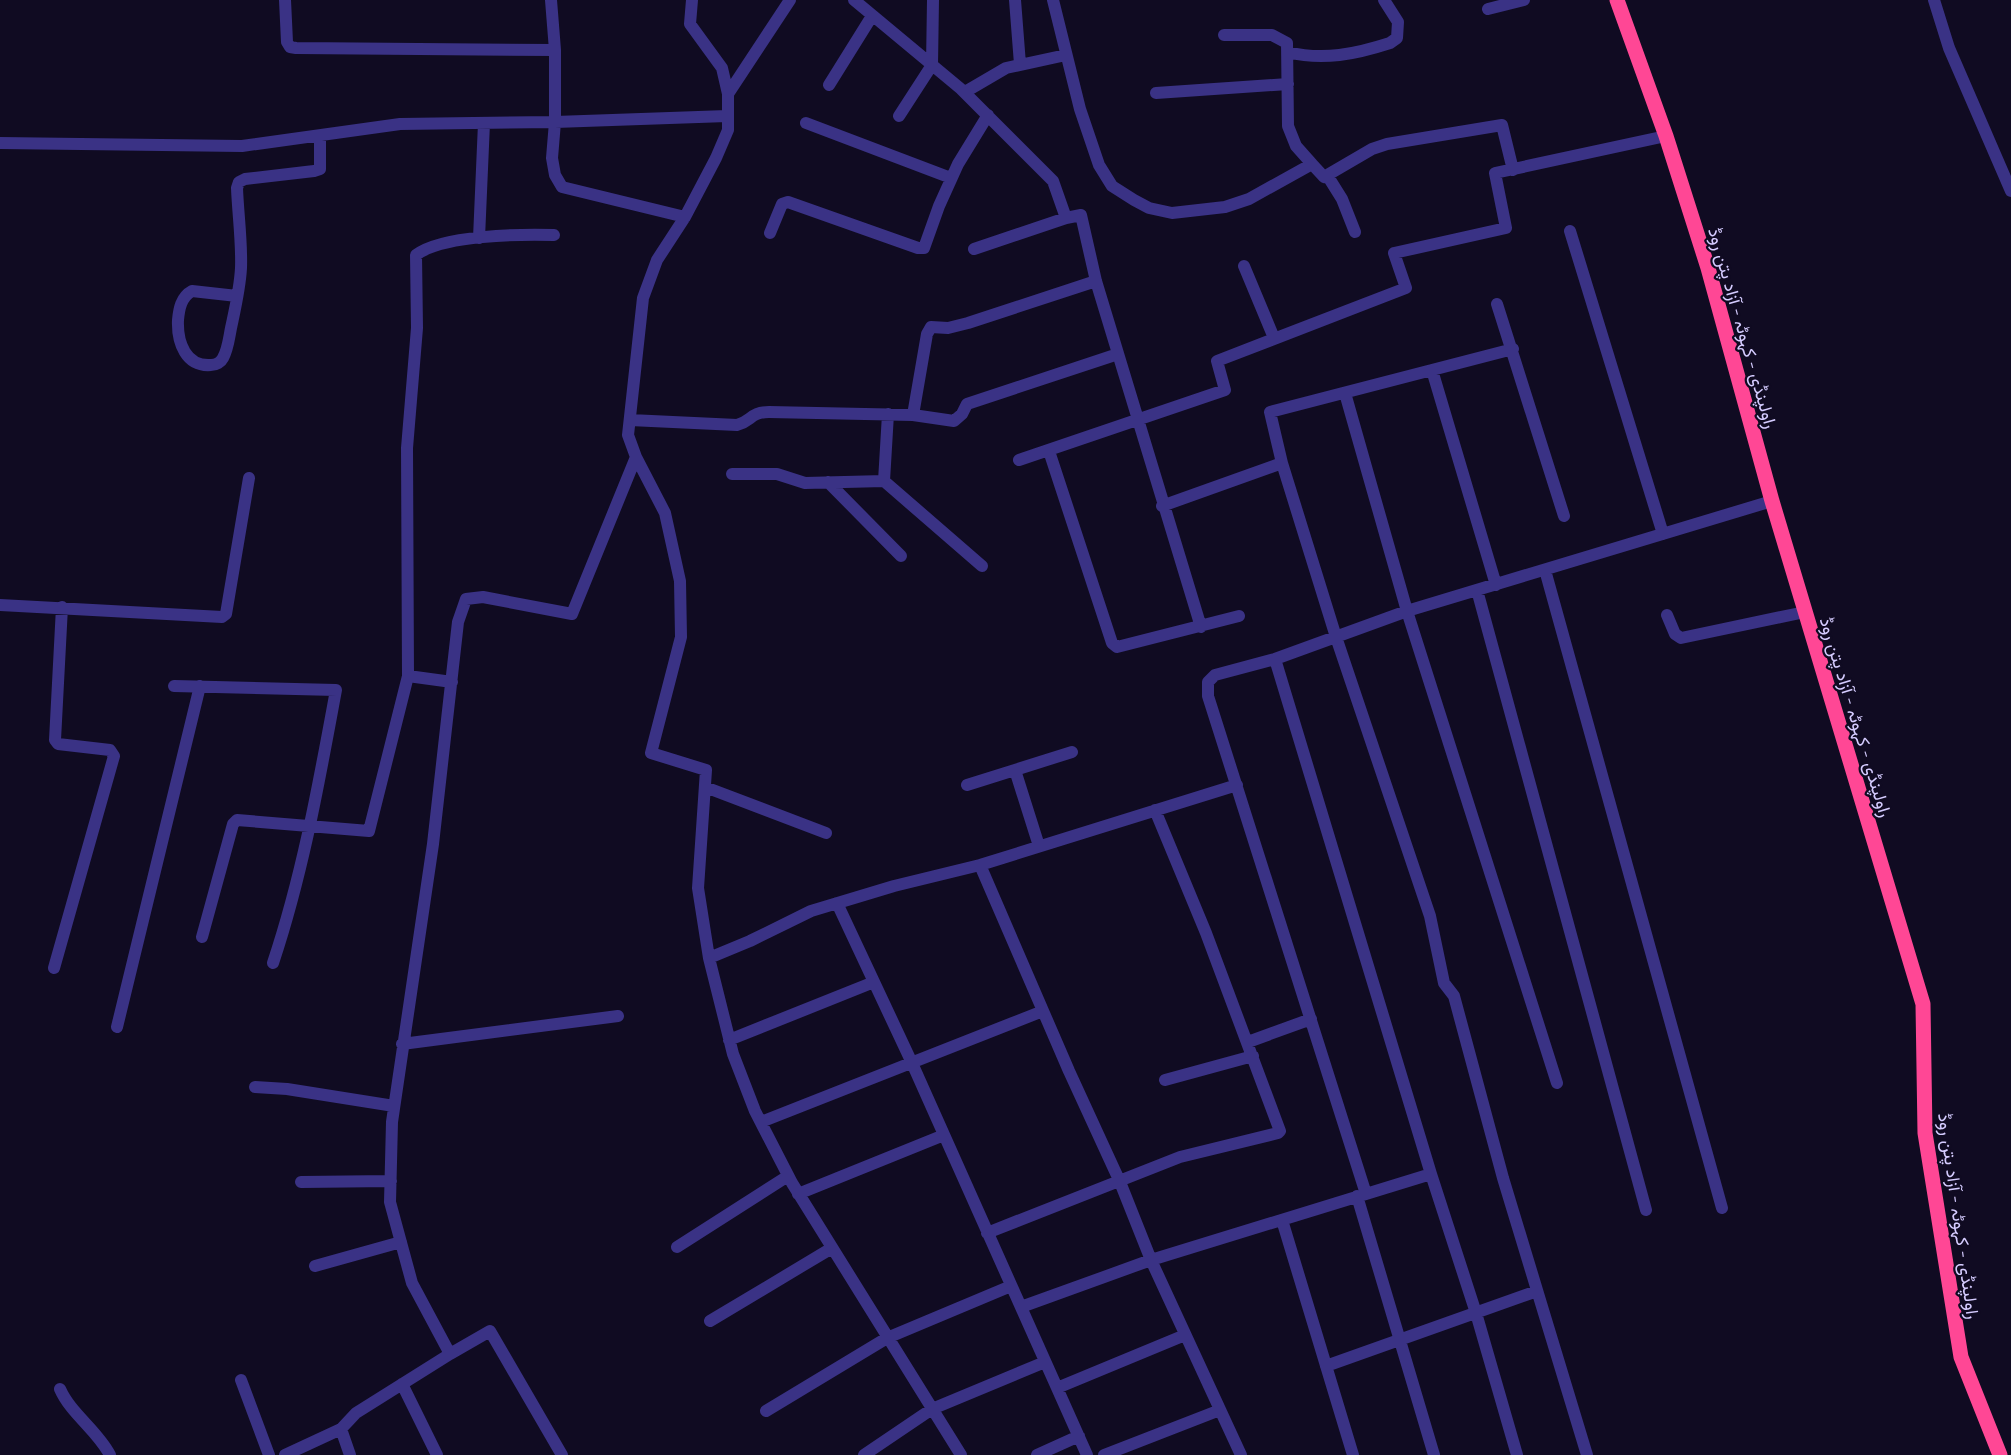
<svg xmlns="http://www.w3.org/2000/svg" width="2011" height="1455" font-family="Raleway,Vazirmatn,sans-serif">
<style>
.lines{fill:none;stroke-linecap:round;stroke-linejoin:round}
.street{stroke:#3a3285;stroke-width:12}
.highway{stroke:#ff4795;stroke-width:15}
.labels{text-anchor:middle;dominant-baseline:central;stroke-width:4.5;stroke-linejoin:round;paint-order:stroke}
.street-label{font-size:18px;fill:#d5ccff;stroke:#100b22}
</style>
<rect width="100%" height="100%" fill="#100b22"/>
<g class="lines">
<!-- street -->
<path class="street" d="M285,0L287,42L290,47L296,48L555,50
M551,0L555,50V122L552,158L555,175L562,187L685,217
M854,0L961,89L1053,181L1066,218L1081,215L1096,281L1201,627
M1015,0L1020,64
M1053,0L1080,109L1099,165L1112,186L1134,200L1149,208L1172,213L1225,207L1249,199L1312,164L1324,177L1372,149L1387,144L1502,125L1513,170
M1934,0L1949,48L2011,191
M1488,9L1524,0
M1224,35H1272L1287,43L1288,126L1296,146L1312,164
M1288,52C1323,61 1356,54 1390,43L1397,38L1398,22L1384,0
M829,85L872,16
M965,92L1006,68L1066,55
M1156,93L1288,84
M728,94L790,0
M899,116L932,65L933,0
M806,123L951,178
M0,143L242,146L400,124L555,122L727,116
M1327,175L1342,199L1355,232
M1570,231L1663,534
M770,233L782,204L788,202L918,248H924L939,206L958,164L988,115
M479,238L484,123
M974,249L1066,218
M1244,266L1274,338
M237,296L192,291C181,297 179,309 178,320C177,343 186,367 211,365C216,365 221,362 223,358C228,349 229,338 231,328C235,309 240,288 241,268C242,242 238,214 237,188L239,182L245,179L314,171L320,169V136
M1497,304L1564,516
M1432,370L1496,585
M1345,393L1407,611L1557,1083
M888,414L884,481L982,566
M913,415L927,334L931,327L948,328L968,323L1096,281
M630,420L737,425C752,421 750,412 769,412L913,415L954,421L962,414L967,404L1118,354
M1049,451L1112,643L1117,647L1239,616
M636,457L665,513L680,581L681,637L651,753L706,770L698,888L709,958L733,1054L755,1111L792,1183L961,1455
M1019,460L1225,390L1217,361L1406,288L1394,253L1506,228L1495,173L1666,136
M1282,463L1336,637L1430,916L1444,983L1454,996L1503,1178L1587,1455
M732,474H777L805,483L884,481
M828,482L901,556
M1162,506L1282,463L1270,412L1513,349
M1545,570L1722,1208
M1477,590L1646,1210
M0,605L222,617L226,614L249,478
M1667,615L1675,634L1681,638L1805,612
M1275,659L1431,1174L1476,1313L1517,1455
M408,676L407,448L417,328L416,255C442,235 521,234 554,235
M174,686L336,690C319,782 303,873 273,963
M1015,770L1039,846
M967,785L1072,752
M705,787L826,833
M980,865L1069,1071L1120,1182L1151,1260L1241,1455
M837,903L912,1063L1087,1455
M202,937L233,824L237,820L369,831L408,676L452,682
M709,958L750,941L811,911L894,886L980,865L1237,785
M54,968L114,756L110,750L58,744L55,740L62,607
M117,1027L200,686
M729,1040L874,982
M1248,1042L1311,1019
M402,1044L618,1016
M1165,1080L1253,1056
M255,1087L287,1089L394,1106
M761,1122L1043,1011
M301,1182L391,1181
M798,1194L944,1135
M1366,1194L1208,696V682L1215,675L1275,659L1407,611L1772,501
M1357,1196L1434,1455
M1282,1220L1353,1455
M987,1233L1180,1157L1278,1133L1280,1131L1206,933L1155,810
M677,1247L788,1176
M315,1266L401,1242
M1021,1307L1151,1260L1431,1174
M710,1321L832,1248
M450,1354L490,1331L562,1455
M1326,1366L1537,1291
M241,1380L269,1455
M402,1384L437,1455
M1057,1388L1185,1335
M60,1389C71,1414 97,1430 110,1455
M766,1411L887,1338L1011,1286
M341,1429L350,1455
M285,1455L341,1429L356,1413L450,1354L412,1283L390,1202L392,1122L433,844L458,622L466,599L483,597L572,614L636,457L628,435L643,298L657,260L685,217L716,158L728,130V94L722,68L690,24L692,0
M864,1455L932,1409L1045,1362
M1037,1455L1079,1436
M1104,1455L1220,1410"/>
<!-- highway -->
<path class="highway" d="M1617,0L1666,136L1708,268L1772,501L1923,1004L1925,1133L1961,1357L2000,1455"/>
</g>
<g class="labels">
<!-- street labels -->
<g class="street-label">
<text transform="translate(1743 328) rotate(74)">راولپنڈی - کہوٹہ - آزاد پتن روڈ</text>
<text transform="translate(1856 717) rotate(73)">راولپنڈی - کہوٹہ - آزاد پتن روڈ</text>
<text transform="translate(1959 1216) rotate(82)">راولپنڈی - کہوٹہ - آزاد پتن روڈ</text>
</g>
</g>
</svg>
